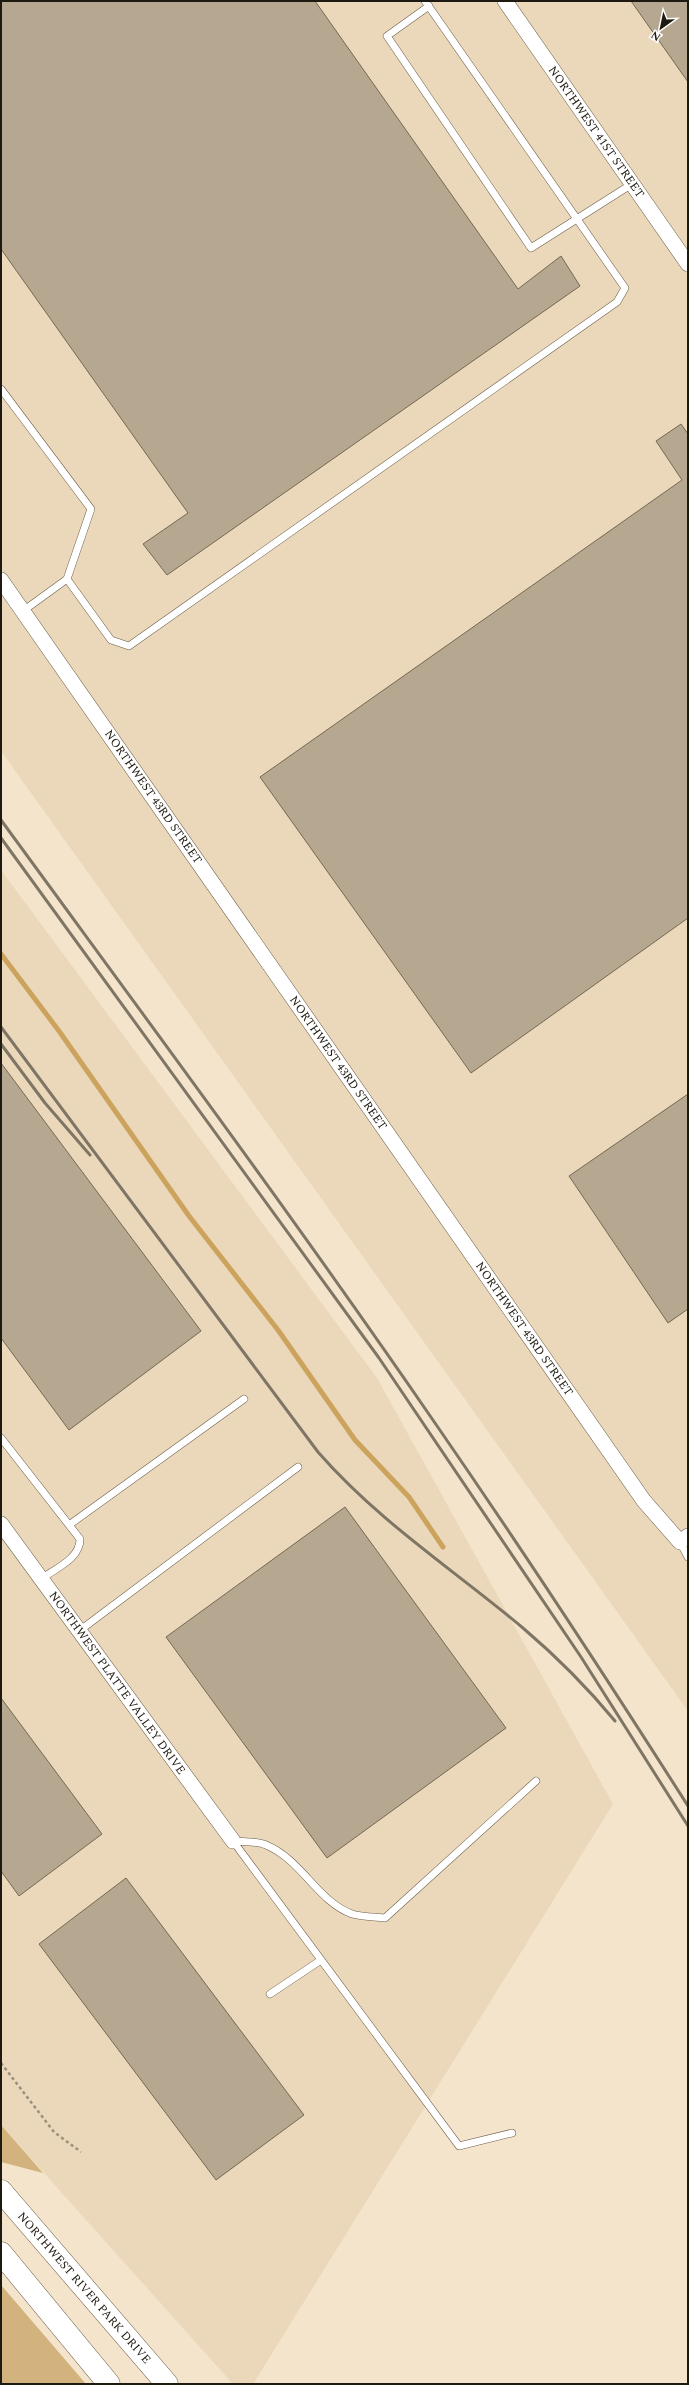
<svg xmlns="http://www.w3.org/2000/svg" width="689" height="2385" font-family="Spectral,serif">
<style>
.built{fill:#ebd8ba}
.green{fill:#d2b27d}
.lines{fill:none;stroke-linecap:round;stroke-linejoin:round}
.stream{stroke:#cca35c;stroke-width:5}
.building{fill:#b6a790;stroke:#756852}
.lane-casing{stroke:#6a5d48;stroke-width:8}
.street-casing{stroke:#6a5d48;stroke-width:16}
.primary-casing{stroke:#6a5d48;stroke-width:23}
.path{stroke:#9b907e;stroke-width:2.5;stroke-dasharray:3 3;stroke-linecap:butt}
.lane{stroke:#fff;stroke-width:7}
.street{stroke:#fff;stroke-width:15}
.primary{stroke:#fff;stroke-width:22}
.rail{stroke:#7f7565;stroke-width:3}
.labels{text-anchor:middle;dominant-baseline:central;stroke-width:3;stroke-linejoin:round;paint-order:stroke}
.street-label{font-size:12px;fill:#1f1a11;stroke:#fff}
</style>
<rect width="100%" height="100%" fill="#f3e4cb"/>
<!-- built -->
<path class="built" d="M1,1H688V1711L1,751Z
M1,870L377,1378L613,1804L253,2384H233L1,2125Z"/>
<!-- green -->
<path class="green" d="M1,2125L43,2173L1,2162Z
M1,2285L86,2384H1Z"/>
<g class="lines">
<!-- stream -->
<path class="stream" d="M1,954L59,1031L189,1216L278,1330L355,1440L409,1497L443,1547"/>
</g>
<!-- building -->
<path class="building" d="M1,1H315L518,289L561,256L580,286L167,575L143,544L188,513L1,249Z
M631,1H688V82Z
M681,424L688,434V918L471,1073L260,777L682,480L656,441Z
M1,1063L201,1331L69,1430L1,1338Z
M688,1094V1309L668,1323L569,1176Z
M345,1507L506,1728L327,1858L166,1637Z
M1,1698L102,1834L19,1896L1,1871Z
M126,1878L304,2115L216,2180L39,1944Z"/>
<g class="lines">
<!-- lane casing -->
<g class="lane-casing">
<path id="lane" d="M429,6L387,36L531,248L632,184
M1,389L91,509L67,579L111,640L129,646L617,302L625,288L425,1
M23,611L67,579
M1,1438L80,1539C80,1559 56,1568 41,1579
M69,1525L244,1399
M680,1542L688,1557
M79,1631L298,1467
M233,1841L459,2146L512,2133
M233,1841C243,1842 257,1841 266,1845C302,1860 317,1901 352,1914C362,1917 375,1917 385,1918L536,1781
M270,1994L321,1960"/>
</g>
<!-- street casing -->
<g class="street-casing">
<path id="street" d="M505,1L688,264
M1,580L644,1501L680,1542L688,1536
M1,1524L233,1841"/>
</g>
<!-- primary casing -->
<g class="primary-casing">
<path id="primary" d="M1,2191L167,2384
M1,2253L109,2384"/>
</g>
<!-- path -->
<path class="path" d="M1,2063L54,2132L81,2152"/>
<!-- lane -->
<use href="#lane" class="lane"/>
<!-- street -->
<use href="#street" class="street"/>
<!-- primary -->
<use href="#primary" class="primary"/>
<!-- rail -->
<path class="rail" d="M1,820C147,1020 295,1219 435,1423C522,1549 606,1677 688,1806
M1,838L379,1358L581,1657L688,1826
M1,1027L318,1452C378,1521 454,1570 523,1628C557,1657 587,1687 615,1721
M1,1044L45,1103L90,1155"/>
</g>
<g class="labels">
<!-- street labels -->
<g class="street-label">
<text transform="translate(596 132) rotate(55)">NORTHWEST 41ST STREET</text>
<text transform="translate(153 797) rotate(55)">NORTHWEST 43RD STREET</text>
<text transform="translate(338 1063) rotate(55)">NORTHWEST 43RD STREET</text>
<text transform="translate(524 1329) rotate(55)">NORTHWEST 43RD STREET</text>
<text transform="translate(117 1683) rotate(54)">NORTHWEST PLATTE VALLEY DRIVE</text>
<text transform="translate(84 2288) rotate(49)">NORTHWEST RIVER PARK DRIVE</text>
</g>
</g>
<!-- border -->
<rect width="689" height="2385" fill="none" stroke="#1f1a11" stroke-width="4"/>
<!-- north arrow -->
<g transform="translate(661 28) rotate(213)" stroke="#ffffff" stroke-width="3" paint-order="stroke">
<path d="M0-3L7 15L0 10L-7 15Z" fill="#1f1a11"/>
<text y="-6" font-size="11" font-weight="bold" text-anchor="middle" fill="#1f1a11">N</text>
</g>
</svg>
